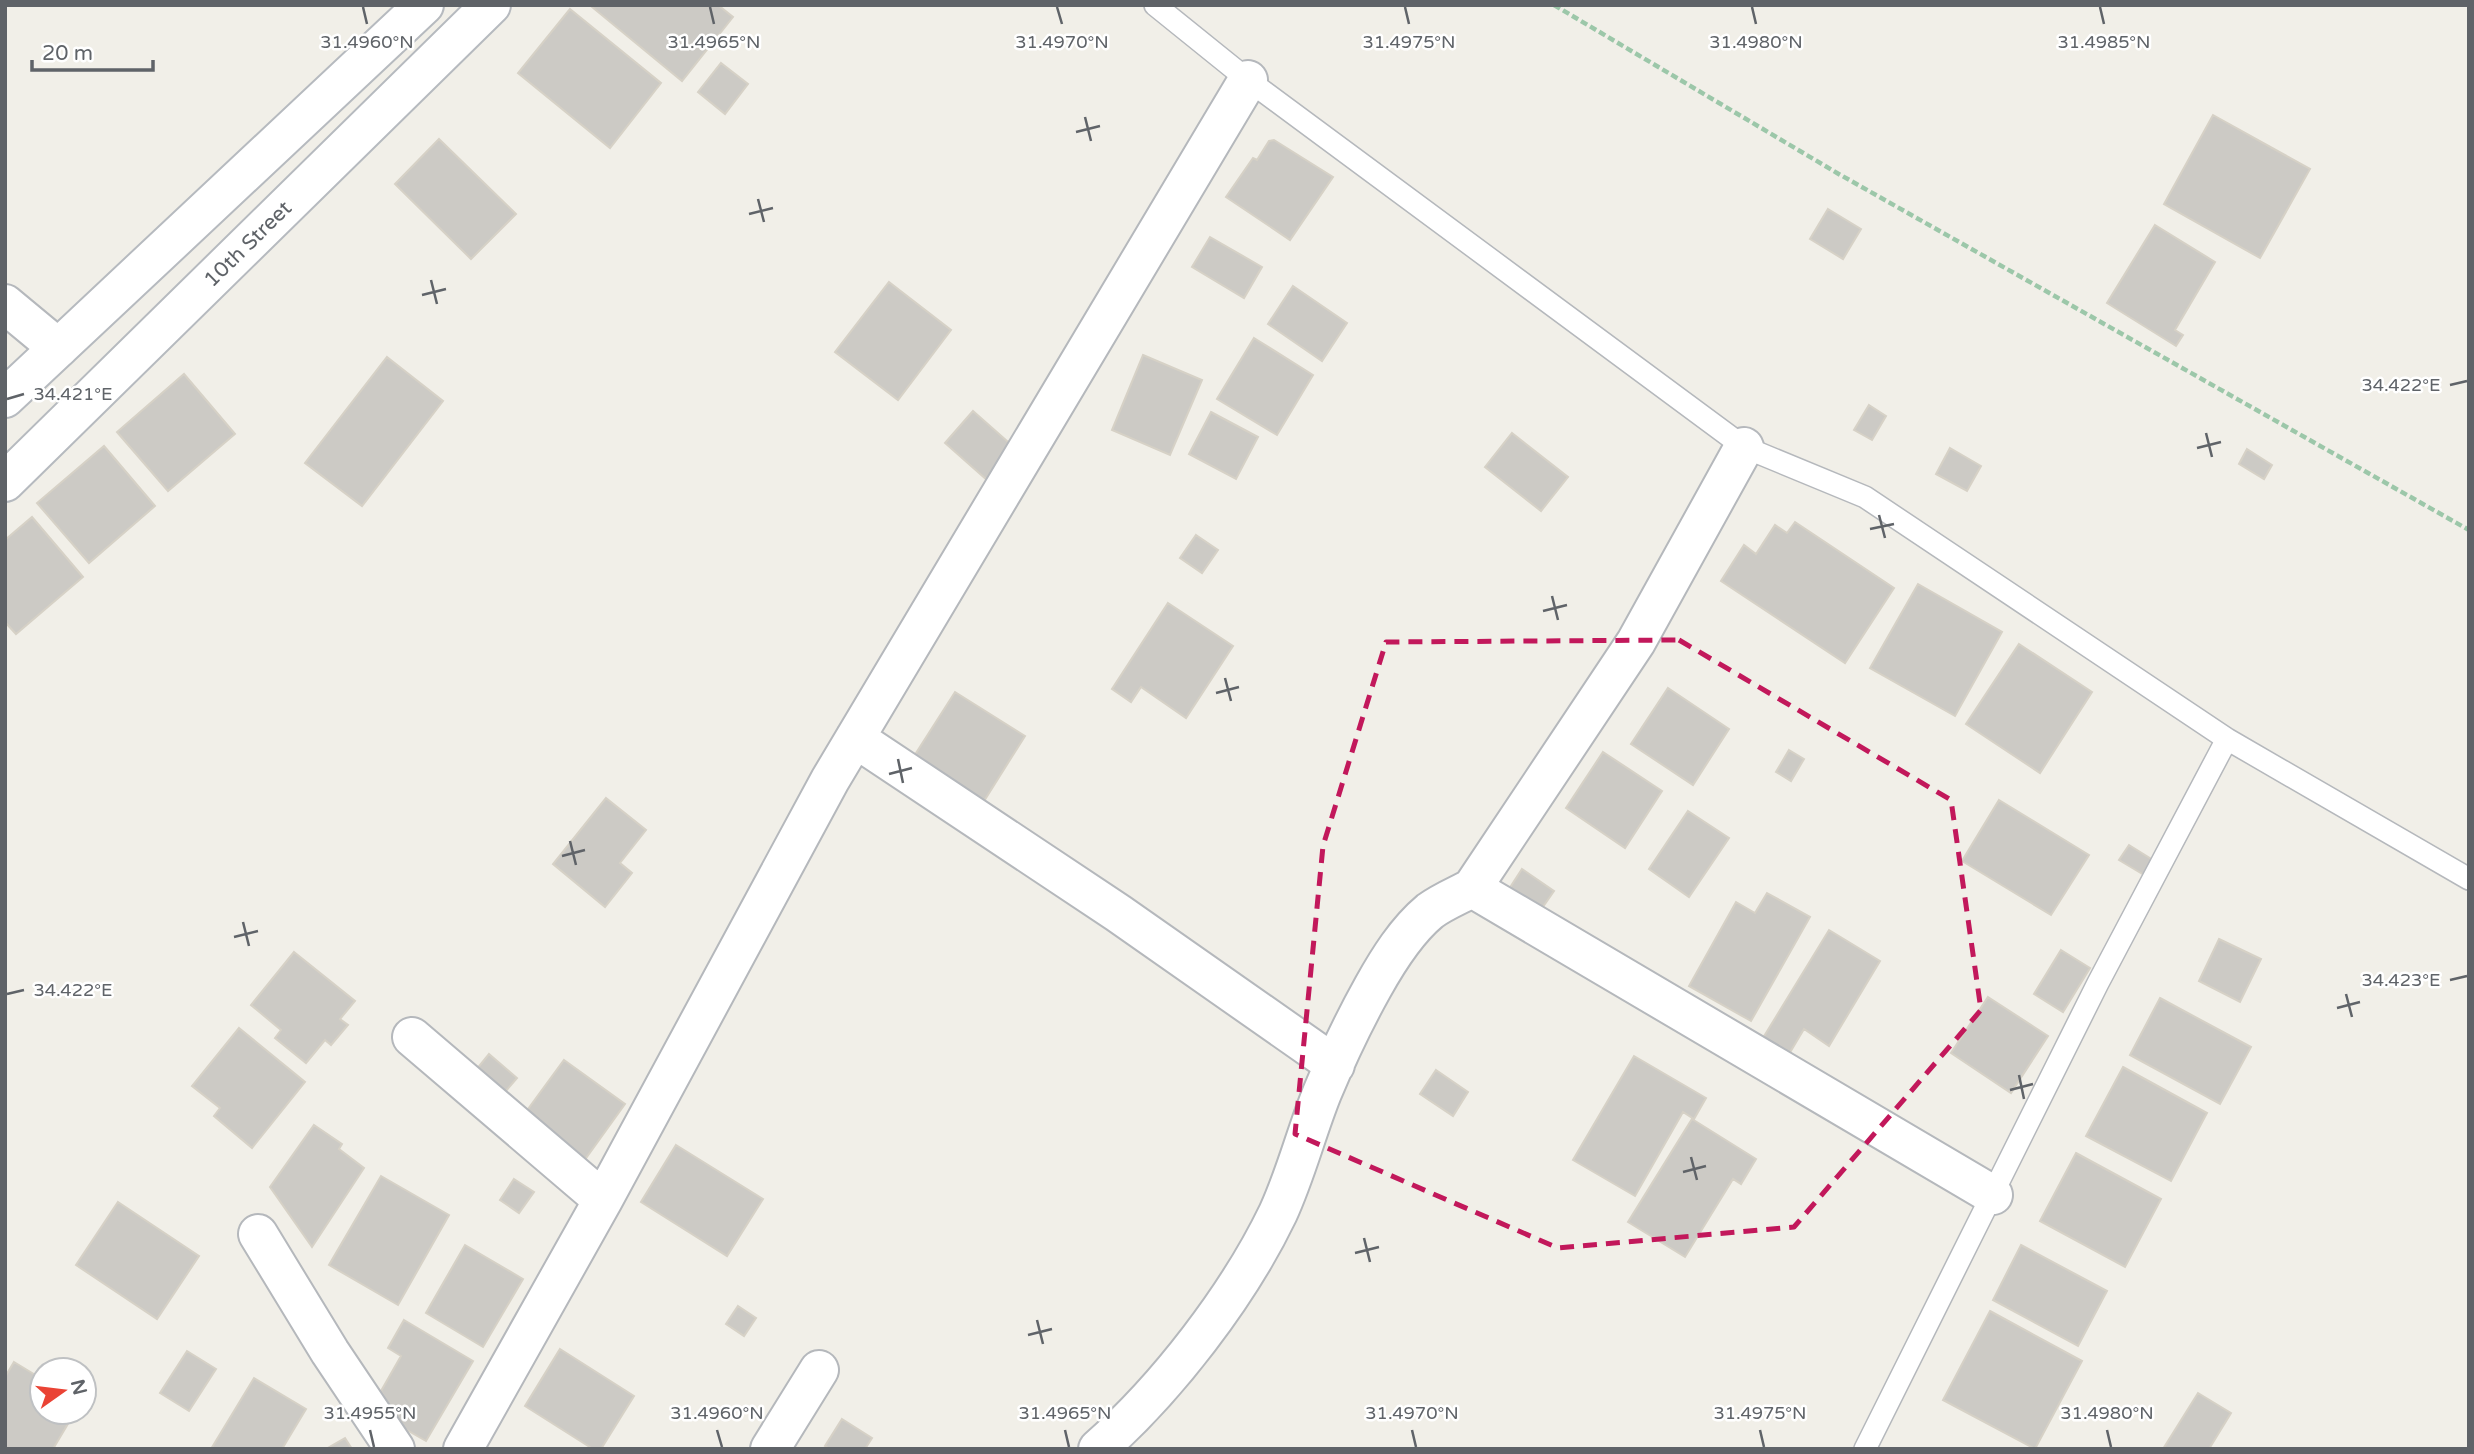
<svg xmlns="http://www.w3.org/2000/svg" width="2474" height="1454" font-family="'Varela Round',sans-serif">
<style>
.building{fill:#cccac5;stroke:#d6d1c6;stroke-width:2}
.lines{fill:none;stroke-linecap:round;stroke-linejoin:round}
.service-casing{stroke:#b5b8bc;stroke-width:24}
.minor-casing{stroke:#b5b8bc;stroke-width:42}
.secondary-casing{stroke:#b6babf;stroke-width:42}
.path{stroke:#9cc7a9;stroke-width:4.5;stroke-dasharray:7 3.5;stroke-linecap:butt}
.service{stroke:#fff;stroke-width:21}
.minor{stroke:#fff;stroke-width:38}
.secondary{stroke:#fff;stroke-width:38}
.marked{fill:none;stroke:#c2185b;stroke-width:5;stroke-dasharray:14 9;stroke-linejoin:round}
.ticks{fill:none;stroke:#5f6368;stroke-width:2.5}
.labels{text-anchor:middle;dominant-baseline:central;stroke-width:5;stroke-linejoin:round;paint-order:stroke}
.street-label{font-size:21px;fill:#5f6368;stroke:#fff}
.ticks-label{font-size:18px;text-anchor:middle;fill:#5f6368;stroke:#fff;stroke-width:5;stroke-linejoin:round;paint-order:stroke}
</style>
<rect width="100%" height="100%" fill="#f1efe8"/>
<!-- building -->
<path class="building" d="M594,5H718L733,17L682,81L592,7Z
M570,9L661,83L610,148L518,73Z
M721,63L748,84L725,114L698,92Z
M2213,115L2310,169L2260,258L2164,204Z
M439,139L516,214L471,259L395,184Z
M1274,140L1333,177L1290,240L1226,197L1253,158L1257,160L1269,141Z
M1828,209L1861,229L1843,259L1810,239Z
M2155,225L2215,262L2175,330L2183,335L2176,346L2107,303Z
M1210,237L1262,267L1244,298L1192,267Z
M889,282L951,330L898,400L835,352Z
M1293,286L1347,323L1322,361L1268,324Z
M1254,338L1313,375L1277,435L1217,399Z
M1143,355L1202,380L1170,455L1112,430Z
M387,357L443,401L362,506L305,463Z
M184,374L235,434L168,491L117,432Z
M1869,405L1886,416L1872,440L1854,430Z
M973,411L1015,448L987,480L945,443Z
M1211,412L1258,437L1236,479L1189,454Z
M1512,433L1568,477L1541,511L1485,467Z
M104,446L155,506L89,563L37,503Z
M1950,448L1981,466L1967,491L1936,474Z
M2247,449L2272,465L2264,479L2239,464Z
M32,517L83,577L16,634L5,622V540Z
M1795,522L1894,588L1845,663L1721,581L1744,545L1756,554L1775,525L1787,533Z
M1196,535L1218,550L1202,573L1180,558Z
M1918,584L2002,632L1955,716L1870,668Z
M1168,603L1233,646L1186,718L1141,687L1131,702L1112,689Z
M2019,644L2092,692L2040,773L1966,724Z
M1668,688L1729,729L1693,785L1631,744Z
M955,692L1025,736L979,809L909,764Z
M1789,750L1804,759L1791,781L1776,772Z
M1603,752L1662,791L1625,848L1566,808Z
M606,798L646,830L620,863L632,873L605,907L553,864Z
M1999,800L2089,855L2051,915L1962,861Z
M1688,811L1729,838L1689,897L1649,869Z
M2129,845L2153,860L2144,875L2119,860Z
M1522,869L1554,891L1540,911L1509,889Z
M1767,893L1810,917L1751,1021L1689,986L1736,902L1755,913Z
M1829,930L1880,961L1829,1046L1804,1029L1789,1054L1763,1038Z
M2219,939L2261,959L2240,1002L2199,981Z
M2061,950L2090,968L2063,1012L2034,994Z
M294,952L355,1001L340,1019L348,1025L331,1045L325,1040L306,1063L275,1038L281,1030L251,1005Z
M1988,997L2048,1036L2011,1093L1951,1053Z
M2160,998L2251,1047L2220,1104L2130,1055Z
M239,1028L305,1082L252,1148L214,1116L220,1108L192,1086Z
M489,1054L517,1078L499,1099L471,1076Z
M1634,1056L1706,1098L1694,1119L1683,1112L1635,1196L1573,1160Z
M564,1060L625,1104L581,1165L520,1120Z
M2123,1067L2207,1113L2171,1181L2086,1136Z
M1436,1070L1468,1092L1453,1116L1420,1094Z
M1692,1119L1756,1159L1741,1184L1733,1179L1685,1257L1628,1222Z
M314,1125L342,1144L339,1149L364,1168L312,1247L270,1187Z
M676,1145L763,1199L727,1256L641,1202Z
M2076,1153L2161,1199L2125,1267L2040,1221Z
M381,1176L449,1215L398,1305L329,1265Z
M514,1179L534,1192L519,1213L500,1200Z
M118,1202L199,1256L157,1319L76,1265Z
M465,1245L523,1279L483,1347L426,1313Z
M2021,1245L2107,1291L2078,1346L1993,1300Z
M738,1306L756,1318L744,1336L726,1324Z
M1990,1311L2082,1361L2035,1449L1943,1400Z
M404,1320L473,1361L426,1441L400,1426L381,1391L401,1356L388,1348Z
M560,1349L634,1396L601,1449H593L525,1406Z
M187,1351L216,1369L189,1411L160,1393Z
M14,1362L42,1379V1412H75L53,1449H5V1377Z
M254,1378L306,1409L282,1449H211Z
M2198,1393L2231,1413L2209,1449H2163Z
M842,1419L872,1438L865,1449H830L825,1446Z
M345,1438L352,1449H326Z"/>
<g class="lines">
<!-- service casing -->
<g class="service-casing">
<path id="service" d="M1155,5L1248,80L1744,447L1865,497L2227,739L2098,983L1865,1449
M2227,739L2469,879"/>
</g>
<!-- minor casing -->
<g class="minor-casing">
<path id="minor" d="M5,304L58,348
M1744,447L1636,642L1472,888L1993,1195
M855,738L1118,913L1335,1065
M412,1037L603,1200
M258,1234L330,1352L395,1449
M463,1449L603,1200L830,780L1248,80
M770,1449L819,1370
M1098,1449C1167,1388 1238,1296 1278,1213C1296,1174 1306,1133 1322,1093C1337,1057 1354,1021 1373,987C1388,960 1406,931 1430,911C1442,902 1459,895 1472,888"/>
</g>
<!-- secondary casing -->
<g class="secondary-casing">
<g id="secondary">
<path d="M5,398L424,5"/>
<path id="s1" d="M5,482L491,5"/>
</g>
</g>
<!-- path -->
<path class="path" d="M1554,5L1837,173L2469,530"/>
<!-- service -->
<use href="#service" class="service"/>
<!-- minor -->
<use href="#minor" class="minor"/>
<!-- secondary -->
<use href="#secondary" class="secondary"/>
</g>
<!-- marked area -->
<path class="marked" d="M1679,640L1951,800L1981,1010L1794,1227L1558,1248L1295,1134L1323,846L1386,642Z"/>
<!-- ticks -->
<path class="ticks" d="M363,7L367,24M710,7L714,24M1057,7L1062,24M1405,7L1409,24M1752,7L1756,24M2100,7L2104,24M1085,117L1091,141M1076,132L1100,126M758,199L764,222M749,214L773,208M431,280L437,304M422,295L446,289M2450,385L2467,381M7,399L24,394M2206,433L2212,457M2197,448L2221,442M1879,515L1885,538M1870,529L1894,524M1552,596L1558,620M1543,611L1567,605M1225,678L1231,701M1216,693L1239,687M898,759L903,783M889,774L912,768M570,841L576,865M562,856L585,850M243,922L249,946M234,937L258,931M2450,980L2467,976M7,994L24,990M2346,994L2352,1017M2337,1008L2360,1002M2019,1075L2024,1099M2010,1090L2033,1084M1691,1157L1697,1180M1683,1172L1706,1166M1364,1238L1370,1262M1355,1253L1379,1247M1037,1320L1043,1344M1028,1335L1052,1329M370,1430L374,1447M717,1430L722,1447M1065,1430L1069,1447M1412,1430L1416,1447M1760,1430L1764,1447M2107,1430L2111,1447"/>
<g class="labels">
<!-- street labels -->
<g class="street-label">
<text stroke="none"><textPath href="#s1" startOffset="340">10th Street</textPath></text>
</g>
</g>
<g class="ticks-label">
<text x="367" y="48">31.4960°N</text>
<text x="714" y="48">31.4965°N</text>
<text x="1062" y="48">31.4970°N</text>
<text x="1409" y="48">31.4975°N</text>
<text x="1756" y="48">31.4980°N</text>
<text x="2104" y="48">31.4985°N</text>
<text x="2401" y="391">34.422°E</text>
<text x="73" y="400">34.421°E</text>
<text x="2401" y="986">34.423°E</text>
<text x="73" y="996">34.422°E</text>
<text x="370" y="1419">31.4955°N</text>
<text x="717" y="1419">31.4960°N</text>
<text x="1065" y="1419">31.4965°N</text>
<text x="1412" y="1419">31.4970°N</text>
<text x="1760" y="1419">31.4975°N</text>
<text x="2107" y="1419">31.4980°N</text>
</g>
<!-- border -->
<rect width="2474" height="1454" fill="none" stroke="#5f6368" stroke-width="14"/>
<!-- north arrow -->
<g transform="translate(63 1391) rotate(76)"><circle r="33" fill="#ffffff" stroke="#bfc1c3" stroke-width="2"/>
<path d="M0-5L12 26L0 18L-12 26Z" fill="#ea4335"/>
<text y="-10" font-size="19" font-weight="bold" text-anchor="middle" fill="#5f6368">N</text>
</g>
<!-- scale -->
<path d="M32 60v10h121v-10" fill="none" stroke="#5f6368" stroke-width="3.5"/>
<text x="42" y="60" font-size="21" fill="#5f6368" stroke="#ffffff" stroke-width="5" paint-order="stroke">20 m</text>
</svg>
